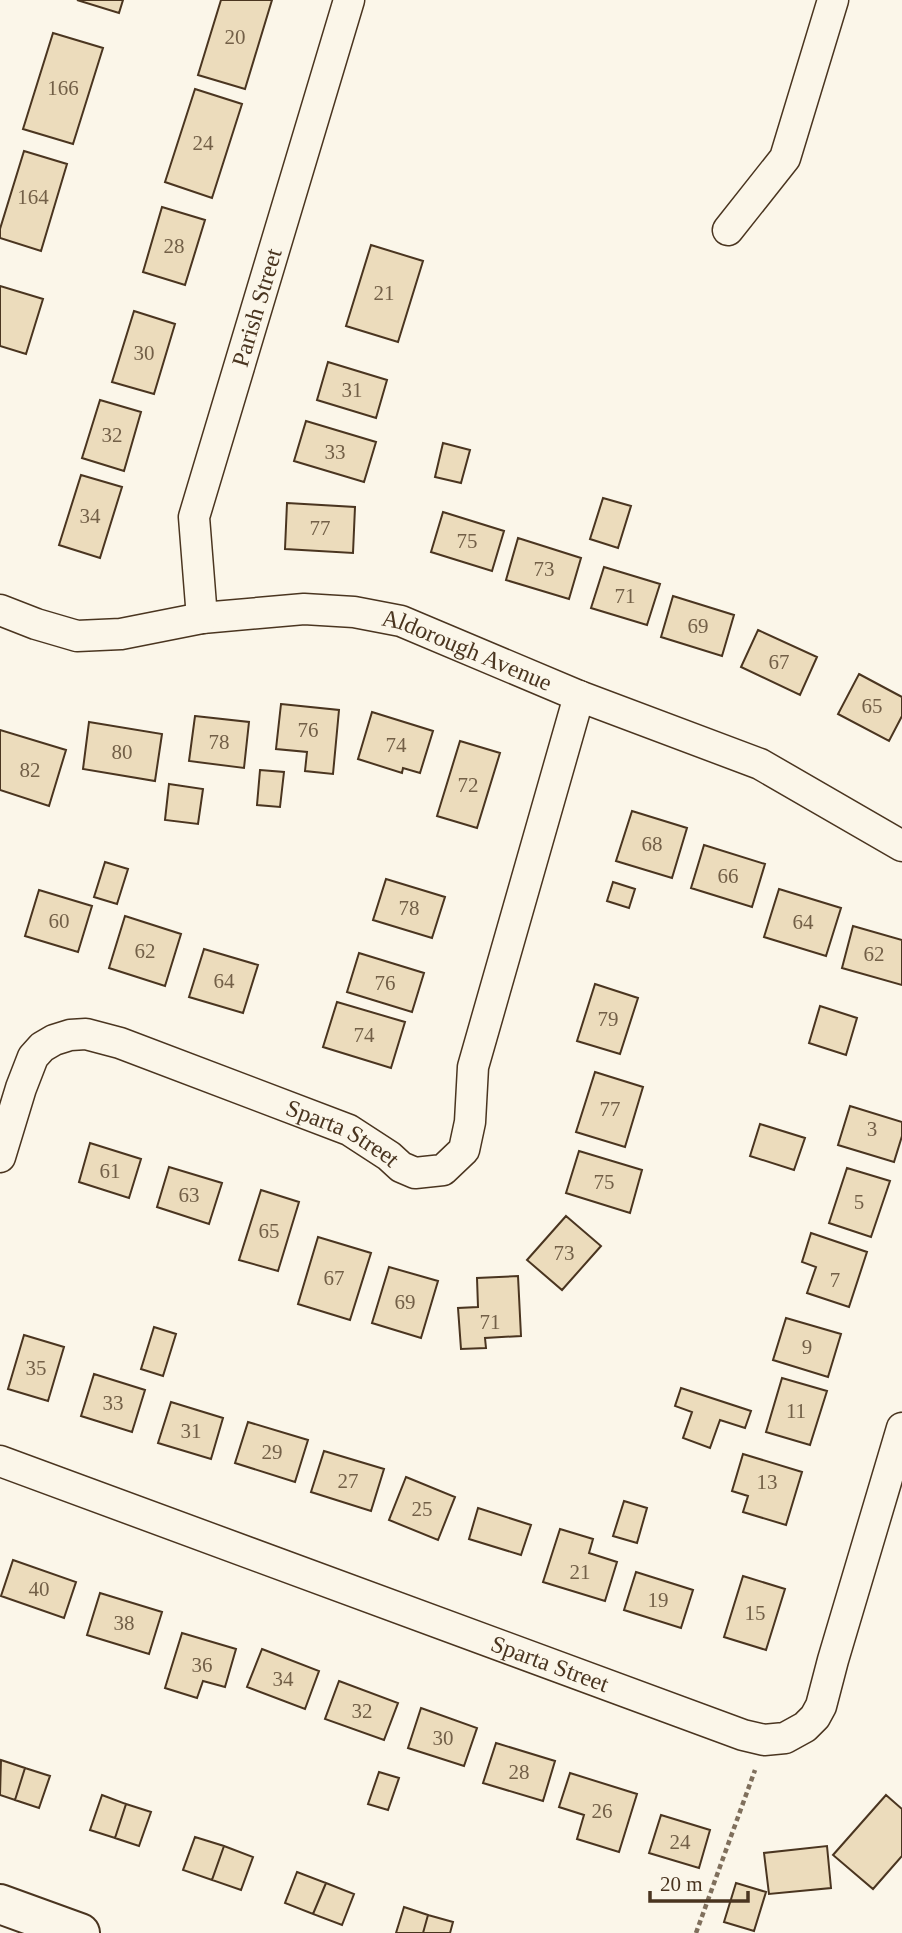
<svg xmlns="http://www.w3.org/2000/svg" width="902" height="1933" font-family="'Times New Roman',serif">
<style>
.building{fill:#ecdcbc;stroke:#4a3520;stroke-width:2}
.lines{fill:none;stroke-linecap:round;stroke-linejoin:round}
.street-casing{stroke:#4a3520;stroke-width:33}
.secondary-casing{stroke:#4a3520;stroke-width:42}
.path{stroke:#7f6f5c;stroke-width:4.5;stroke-dasharray:5 3.5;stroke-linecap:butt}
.street{stroke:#fbf6e9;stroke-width:30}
.secondary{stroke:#fbf6e9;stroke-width:38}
.labels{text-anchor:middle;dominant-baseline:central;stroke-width:5;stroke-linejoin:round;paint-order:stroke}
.number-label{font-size:21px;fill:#725f47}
.street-label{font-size:24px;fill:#4a3520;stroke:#fbf6e9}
</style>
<rect width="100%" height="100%" fill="#fbf6e9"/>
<!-- building -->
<path class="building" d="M77,0H123L119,13Z
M221,0H272L245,89L198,75Z
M53,33L103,48L73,144L23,129Z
M195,89L242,104L212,198L165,182Z
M24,151L67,164L41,251L0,238V229Z
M162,207L205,220L185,285L143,272Z
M371,245L423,261L398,342L346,326Z
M0,286L43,299L26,354L0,346Z
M134,311L175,324L154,394L112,382Z
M328,362L387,380L376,418L317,400Z
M100,400L141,412L124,471L82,458Z
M306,421L376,442L364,482L294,461Z
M443,443L470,450L461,483L435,477Z
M81,475L122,487L100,558L59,545Z
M603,498L631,506L618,548L590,539Z
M287,503L355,507L353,553L285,549Z
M443,512L504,531L492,571L431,552Z
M518,538L581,558L569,599L506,580Z
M604,567L660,584L647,625L591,608Z
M673,596L734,615L722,656L661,637Z
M758,630L817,657L800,695L741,667Z
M859,674L902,697V716L889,741L838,714Z
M281,704L339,710L333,774L305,771L307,752L276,749Z
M372,712L433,731L420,773L403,768L402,773L358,759Z
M195,716L249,722L244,768L189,761Z
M89,722L162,734L155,781L83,769Z
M0,730L66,750L49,806L0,790Z
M460,741L500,753L477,828L437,816Z
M260,770L284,772L280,807L257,805Z
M169,784L203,789L198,824L165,820Z
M632,811L687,828L672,878L616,861Z
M704,845L765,864L752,907L691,888Z
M105,862L128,869L117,904L94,897Z
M386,879L445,897L432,938L373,920Z
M613,882L635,889L629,908L607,901Z
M779,889L841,908L826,956L764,937Z
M39,890L92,906L78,952L25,936Z
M125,916L181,934L165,986L109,968Z
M853,926L902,940V985L842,968Z
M204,949L258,965L243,1013L189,997Z
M359,953L424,973L412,1012L347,992Z
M595,984L638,998L620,1054L577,1041Z
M337,1002L405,1022L391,1068L323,1047Z
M820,1006L857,1018L846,1055L809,1043Z
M595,1072L643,1087L625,1147L576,1132Z
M850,1106L902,1122V1136L894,1162L838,1145Z
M760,1124L805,1138L794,1170L750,1156Z
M90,1143L141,1159L129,1198L79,1182Z
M579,1151L642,1170L630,1213L566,1193Z
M169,1167L222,1183L209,1224L157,1207Z
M847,1168L890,1181L871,1237L829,1223Z
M261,1190L299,1202L278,1271L239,1260Z
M566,1216L601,1246L562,1290L527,1260Z
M811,1233L867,1252L849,1307L807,1293L816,1267L802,1262Z
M318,1237L371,1253L350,1320L298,1304Z
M389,1267L438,1281L421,1338L372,1323Z
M518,1276L521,1336L485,1338L486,1348L461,1349L458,1308L478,1307L477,1278Z
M786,1318L841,1334L828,1377L773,1360Z
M154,1327L176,1334L163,1376L141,1369Z
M24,1335L64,1347L48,1401L8,1389Z
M94,1374L145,1390L132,1432L81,1416Z
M782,1378L827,1391L810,1445L766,1432Z
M681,1388L751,1411L745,1428L720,1420L710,1448L683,1438L692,1412L675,1406Z
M171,1402L223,1418L211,1459L158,1443Z
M248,1422L308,1440L295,1482L235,1463Z
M324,1451L384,1469L371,1511L311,1492Z
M743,1454L802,1472L786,1525L743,1512L748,1496L732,1491Z
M406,1477L455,1497L438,1540L389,1520Z
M624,1501L647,1508L637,1543L613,1536Z
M478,1508L531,1525L521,1555L469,1539Z
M560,1529L593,1539L589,1553L617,1562L605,1601L543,1582Z
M13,1560L76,1582L64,1618L1,1596Z
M636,1572L693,1590L681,1628L624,1610Z
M743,1576L785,1589L766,1650L724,1637Z
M100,1593L162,1612L149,1654L87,1635Z
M182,1633L236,1649L225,1687L203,1681L197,1698L165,1688Z
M262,1649L319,1671L305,1709L247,1687Z
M339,1681L398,1703L384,1740L325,1719Z
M421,1708L477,1728L464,1766L408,1748Z
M496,1743L555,1761L543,1801L483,1783Z
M1,1760L25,1768L15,1800L0,1795Z
M25,1768L50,1776L39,1808L15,1800Z
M379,1772L399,1778L388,1810L368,1804Z
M570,1773L637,1794L619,1852L577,1839L584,1815L559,1807Z
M102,1795L126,1804L115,1838L90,1830Z
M886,1795L902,1809V1856L873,1889L833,1855Z
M126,1804L151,1812L139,1846L115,1838Z
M661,1815L710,1830L699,1868L649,1853Z
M195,1837L224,1846L212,1880L183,1870Z
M224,1846L253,1857L241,1890L212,1880Z
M827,1846L831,1888L769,1894L764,1853Z
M297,1872L326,1883L313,1914L285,1903Z
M326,1883L354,1894L342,1925L313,1914Z
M736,1883L766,1892L754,1931L724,1922Z
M404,1907L428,1915L423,1933H396Z
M428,1915L453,1922L450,1933H423Z"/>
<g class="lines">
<!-- street casing -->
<g class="street-casing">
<g id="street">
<path d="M728,230L785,158L833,0"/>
<path id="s1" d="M0,610L36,624L77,636L121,634L202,618L304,609L354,612L401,621L579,696L760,764L902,846"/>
<path id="s2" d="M202,618L194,517L349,0"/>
<path id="s3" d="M0,1157L21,1088L33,1057L42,1047L54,1040L70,1035L86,1034L120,1043L349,1130L389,1156L401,1167L415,1173L443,1170L464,1150L470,1122L473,1067L579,696"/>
<path id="s4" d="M0,1461L743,1735L764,1740L785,1738L805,1727L815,1717L821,1706L833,1660L902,1428"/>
</g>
</g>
<!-- secondary casing -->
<g class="secondary-casing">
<path id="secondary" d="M0,1904L80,1933"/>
</g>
<!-- path -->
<path class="path" d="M696,1933L755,1770"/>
<!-- street -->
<use href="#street" class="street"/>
<!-- secondary -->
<use href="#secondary" class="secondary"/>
</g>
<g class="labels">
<!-- number labels -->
<g class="number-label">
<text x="235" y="37">20</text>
<text x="63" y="88">166</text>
<text x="203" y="143">24</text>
<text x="33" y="197">164</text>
<text x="174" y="246">28</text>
<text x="384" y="293">21</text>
<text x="144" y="353">30</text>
<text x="352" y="390">31</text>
<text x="112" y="435">32</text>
<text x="335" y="452">33</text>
<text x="90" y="516">34</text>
<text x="320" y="528">77</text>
<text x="467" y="541">75</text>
<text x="544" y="569">73</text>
<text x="625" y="596">71</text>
<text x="698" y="626">69</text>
<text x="779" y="662">67</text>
<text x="872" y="706">65</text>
<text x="308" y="730">76</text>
<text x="219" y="742">78</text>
<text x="396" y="745">74</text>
<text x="122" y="752">80</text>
<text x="30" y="770">82</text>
<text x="468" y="785">72</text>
<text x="652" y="844">68</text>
<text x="728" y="876">66</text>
<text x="409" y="908">78</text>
<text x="59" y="921">60</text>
<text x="803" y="922">64</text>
<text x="145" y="951">62</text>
<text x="874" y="954">62</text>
<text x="224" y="981">64</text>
<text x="385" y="983">76</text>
<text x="608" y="1019">79</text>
<text x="364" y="1035">74</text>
<text x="610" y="1109">77</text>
<text x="872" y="1129">3</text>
<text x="110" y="1171">61</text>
<text x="604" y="1182">75</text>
<text x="189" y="1195">63</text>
<text x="859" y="1202">5</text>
<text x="269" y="1231">65</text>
<text x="564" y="1253">73</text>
<text x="334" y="1278">67</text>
<text x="835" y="1280">7</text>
<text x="405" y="1302">69</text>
<text x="490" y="1322">71</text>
<text x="807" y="1347">9</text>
<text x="36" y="1368">35</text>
<text x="113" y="1403">33</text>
<text x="796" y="1411">11</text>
<text x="191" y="1431">31</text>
<text x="272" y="1452">29</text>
<text x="348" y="1481">27</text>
<text x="767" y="1482">13</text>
<text x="422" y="1509">25</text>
<text x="580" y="1572">21</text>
<text x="39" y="1589">40</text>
<text x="658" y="1600">19</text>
<text x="755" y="1613">15</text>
<text x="124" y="1623">38</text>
<text x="202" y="1665">36</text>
<text x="283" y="1679">34</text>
<text x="362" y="1711">32</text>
<text x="443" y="1738">30</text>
<text x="519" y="1772">28</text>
<text x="602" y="1811">26</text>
<text x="680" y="1842">24</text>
</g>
<!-- street labels -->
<g class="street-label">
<text stroke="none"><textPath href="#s2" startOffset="320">Parish Street</textPath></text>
<text stroke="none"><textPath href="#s1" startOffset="480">Aldorough Avenue</textPath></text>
<text stroke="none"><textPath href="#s3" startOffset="441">Sparta Street</textPath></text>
<text stroke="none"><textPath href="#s4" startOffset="586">Sparta Street</textPath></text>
</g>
</g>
<!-- scale -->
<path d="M650 1891v10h98v-10" fill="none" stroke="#4a3520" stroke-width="3.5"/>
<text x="660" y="1891" font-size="21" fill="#4a3520" stroke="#fbf6e9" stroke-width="5" paint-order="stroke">20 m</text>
</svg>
